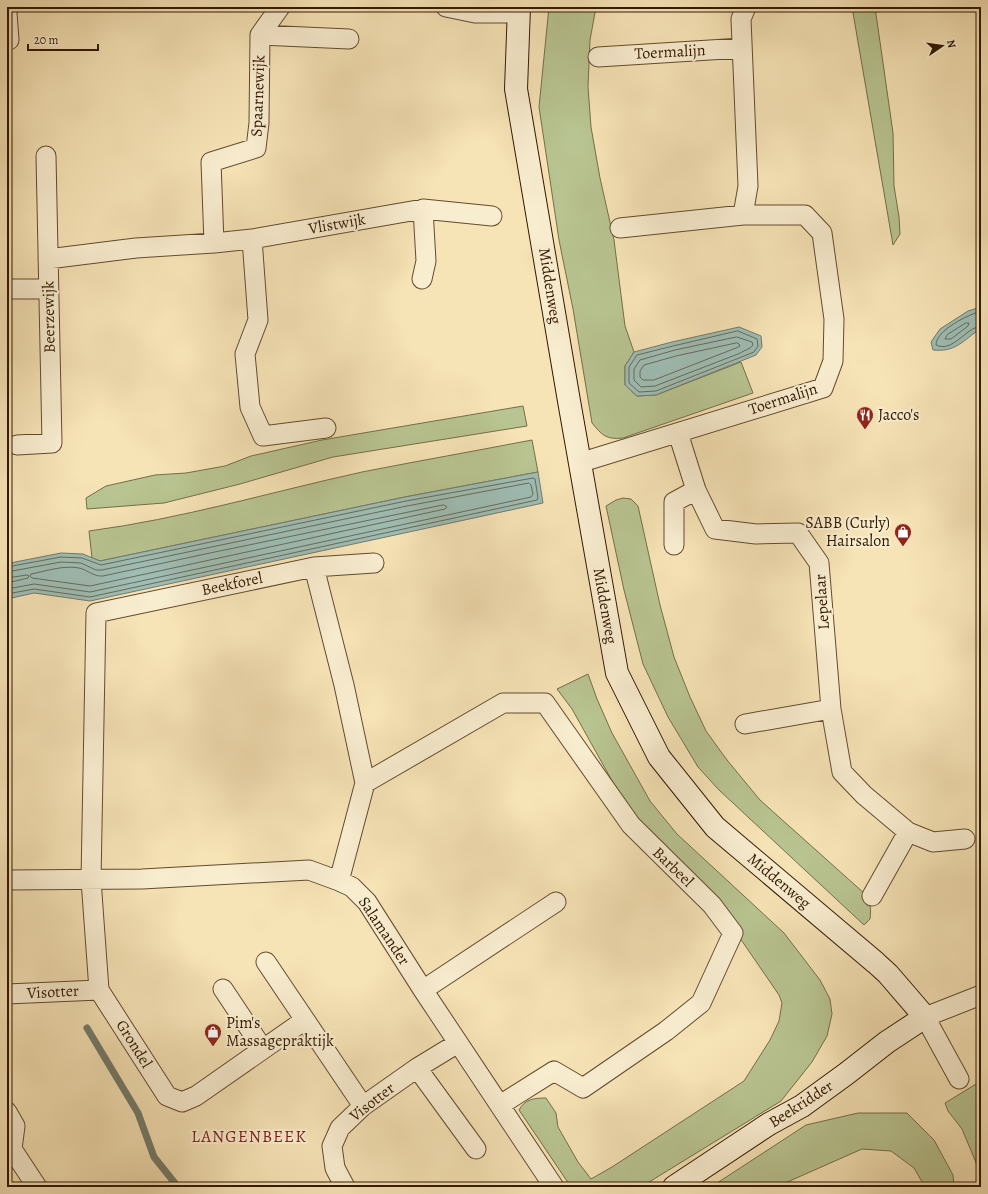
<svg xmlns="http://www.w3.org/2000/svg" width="988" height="1194" font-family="Alegreya,serif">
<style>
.green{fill:#b8c491;stroke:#756e48}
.water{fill:#9ebdb4;stroke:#737b6c}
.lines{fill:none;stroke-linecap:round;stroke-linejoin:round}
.shore{stroke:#686a5a;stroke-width:1}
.stream{stroke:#737b6c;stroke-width:7}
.street-casing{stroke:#634b2e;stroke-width:21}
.secondary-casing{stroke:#321800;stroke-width:24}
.street{stroke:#f9edd0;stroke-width:19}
.secondary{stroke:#f9edd0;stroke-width:22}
.labels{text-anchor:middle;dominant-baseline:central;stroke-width:4;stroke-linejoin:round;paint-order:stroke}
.street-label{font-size:16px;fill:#321800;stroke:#f9edd0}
.poi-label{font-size:16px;fill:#321800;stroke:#f9edd0;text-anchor:start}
.neighbourhood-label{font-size:17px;letter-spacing:1px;fill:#7a1f14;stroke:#f9edd0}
</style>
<rect width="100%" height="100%" fill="#f6e3b6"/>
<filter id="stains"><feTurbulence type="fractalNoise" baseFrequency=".005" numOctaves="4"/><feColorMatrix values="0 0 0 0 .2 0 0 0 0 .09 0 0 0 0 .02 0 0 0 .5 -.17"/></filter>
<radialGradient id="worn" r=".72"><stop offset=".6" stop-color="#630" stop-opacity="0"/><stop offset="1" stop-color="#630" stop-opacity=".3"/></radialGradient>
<!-- green -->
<path class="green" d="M549,7H596L590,40L588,87L591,127L600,178L614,240L625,326L634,352L625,366V385L637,396L656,395L741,362L753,393L623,438C606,440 602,435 592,423L573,309L559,240L539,107Z
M852,7H875L893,133L894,186L899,217L900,234L893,245Z
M523,406L527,426L333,457L240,484L164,503L87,509L86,498L106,486L155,475L186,473L225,466L251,456L322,440Z
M532,440L538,472L405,497L100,561L92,558L89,531C181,519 271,492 362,472C418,461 475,451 532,440Z
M623,498L631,499L638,506L660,605L674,657L690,697L706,731L727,760L760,800L865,894C871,902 871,909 870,919L864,925L719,790L698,767L668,717L643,664L624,590L606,506L616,500Z
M588,674L597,699L612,733L650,801L677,834L784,933L820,980L830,999L832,1014L827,1036L812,1062L781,1101L641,1187H571L519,1110C525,1099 534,1098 546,1098L556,1113L558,1127L578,1162L591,1179L612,1167L744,1081L770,1040L779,1021L782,1003L779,995L731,925L629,811L572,709L557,689Z
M981,1081V1187H979L977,1165L962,1129L948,1111L945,1103Z
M858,1113H907L934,1140L953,1175L954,1187H925L914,1168L891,1151L862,1149L776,1187H711L806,1125Z"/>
<!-- water -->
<path class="water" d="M981,307V330L977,331C961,343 954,352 933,350L931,342L940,329L968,311Z
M739,327L761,336L762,347L756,355L656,395L637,396L625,385V366L634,352L672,342Z
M538,472L543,503L90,601L34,593L7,599V563H10L61,553L83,554L100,561L405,497Z"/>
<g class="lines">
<!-- shore -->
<path class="shore" d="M981,311C968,315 936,330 936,345C953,353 965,328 981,326
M966,323H969L968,326L951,339H945L947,335Z
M738,331L757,339L758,346L754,352L656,391L639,392L629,383V367L637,355L673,346Z
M737,337L752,342L753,345L750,348L738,354L655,386L641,387L634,380V369L640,360L675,350Z
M737,343L739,344L740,346L736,348L654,380H643L640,377V371L644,365L676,356Z
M444,505L447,507L445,509L90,586L32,578L30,576L31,574C47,571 63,565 79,568C88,570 94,577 103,576L210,553Z
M7,567L61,557L82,558L101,565L406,501L533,478L535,479L538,498L537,500L90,597L34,589L7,594
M7,572L61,562L81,563L96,570H102L407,506L529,483L531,485L533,494L531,497L90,592L34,584L7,589
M7,578L27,575L29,576L28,578L7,583"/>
<!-- stream -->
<path class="stream" d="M87,1028L138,1113L154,1157L178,1187"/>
<!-- street casing -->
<g class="street-casing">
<path id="street" d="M280,7L260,35L259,123L256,148L211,162L214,243L252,239L258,320L245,354L250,407L263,436L326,428
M446,7L475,13H518
M7,13L9,40
M260,35L349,39
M598,57L742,48
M423,209L492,216
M743,215L748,186L741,19L746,7
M252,239L423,209L426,261L422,279
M48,259L136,248L214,243
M7,289H48
M678,433L696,490L715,529L756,534L798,533L819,563L831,709L842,772L864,795L908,832L933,842L965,839
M17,445L52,443L46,156
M579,463L823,388L833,361L834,319L822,233L805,215H743L620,228
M674,545V502L696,490
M314,567L344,685L365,783L339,881
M745,724L831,709
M365,783L503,703H545L631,825L712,905L733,933L701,1003L666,1031L583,1088L554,1071L500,1105
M7,880L142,879L309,870L339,881L352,887L367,902L423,990L554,1187
M872,896L908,832
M266,962L363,1106
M223,989L263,1049
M423,990L556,902
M7,994L99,990
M305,1020L196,1096L182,1102L167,1096L99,990L91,880L96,613L314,567L374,563
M417,1068L476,1149
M959,1079L925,1017L981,995
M7,1112L15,1126L12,1149L37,1187
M345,1187L335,1168L332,1146L340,1128L363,1106L417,1068L458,1043"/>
</g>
<!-- secondary casing -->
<g class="secondary-casing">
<path id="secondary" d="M519,7L516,89L569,401L617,673L659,757L715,827L876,963L888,974L925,1017L887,1042L846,1074L802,1106L769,1124L674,1187"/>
</g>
<!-- street -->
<use href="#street" class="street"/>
<!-- secondary -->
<use href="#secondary" class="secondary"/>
</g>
<!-- icons -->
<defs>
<g id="restaurant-pin" transform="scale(0.9)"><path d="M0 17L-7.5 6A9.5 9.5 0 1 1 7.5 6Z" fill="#8f2418" stroke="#f9edd0"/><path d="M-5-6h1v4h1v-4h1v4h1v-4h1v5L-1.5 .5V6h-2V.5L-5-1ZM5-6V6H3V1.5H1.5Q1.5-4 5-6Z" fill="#fff"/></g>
<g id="shop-pin" transform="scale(0.9)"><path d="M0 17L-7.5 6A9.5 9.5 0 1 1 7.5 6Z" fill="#8f2418" stroke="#f9edd0"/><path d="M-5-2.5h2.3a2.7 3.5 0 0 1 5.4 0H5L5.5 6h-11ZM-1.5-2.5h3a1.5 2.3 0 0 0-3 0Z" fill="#fff"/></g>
</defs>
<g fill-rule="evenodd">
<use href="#restaurant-pin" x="865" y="415"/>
<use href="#shop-pin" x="903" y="532"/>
<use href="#shop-pin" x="213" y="1032"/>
</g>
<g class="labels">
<!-- street labels -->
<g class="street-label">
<text transform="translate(670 52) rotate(-3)">Toermalijn</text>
<text transform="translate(258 96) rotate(-88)">Spaarnewijk</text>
<text transform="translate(337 224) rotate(-10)">Vlistwijk</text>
<text transform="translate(550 286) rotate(81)">Middenweg</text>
<text transform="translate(49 317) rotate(-91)">Beerzewijk</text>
<text transform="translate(783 399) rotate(-18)">Toermalijn</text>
<text transform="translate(232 584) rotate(-12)">Beekforel</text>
<text transform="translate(822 602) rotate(-94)">Lepelaar</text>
<text transform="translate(605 606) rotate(80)">Middenweg</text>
<text transform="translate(673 867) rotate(44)">Barbeel</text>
<text transform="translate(779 881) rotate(40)">Middenweg</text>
<text transform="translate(384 931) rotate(56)">Salamander</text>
<text transform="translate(53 992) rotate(-3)">Visotter</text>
<text transform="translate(134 1044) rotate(58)">Grondel</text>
<text transform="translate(372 1102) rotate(-38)">Visotter</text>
<text transform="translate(801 1104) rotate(-33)">Beekridder</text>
</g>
<!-- poi labels -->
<g class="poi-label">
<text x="878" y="415">Jacco's</text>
<text x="890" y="523" text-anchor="end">SABB (Curly)<tspan x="890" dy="18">Hairsalon</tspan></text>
<text x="226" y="1023">Pim's<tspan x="226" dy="18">Massagepraktijk</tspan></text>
</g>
<!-- neighbourhood labels -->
<g class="neighbourhood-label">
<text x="249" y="1136">LANGENBEEK</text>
</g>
</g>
<!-- margin -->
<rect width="988" height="1194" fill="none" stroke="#f6e3b6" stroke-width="24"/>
<rect x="8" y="8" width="972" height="1178" fill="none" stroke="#321800" stroke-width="2"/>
<rect x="12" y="12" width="964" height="1170" fill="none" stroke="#321800"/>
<!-- north arrow -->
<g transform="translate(942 46) rotate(77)" stroke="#f9edd0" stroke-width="3" paint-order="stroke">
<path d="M0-3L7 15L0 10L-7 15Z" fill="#321800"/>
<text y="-6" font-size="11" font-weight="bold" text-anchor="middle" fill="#321800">N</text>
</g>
<!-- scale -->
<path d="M28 44v6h70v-6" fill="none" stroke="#321800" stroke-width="2"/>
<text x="34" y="44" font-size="12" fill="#321800" stroke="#f9edd0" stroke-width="3" paint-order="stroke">20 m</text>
<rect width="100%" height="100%" filter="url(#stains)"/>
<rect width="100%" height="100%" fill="url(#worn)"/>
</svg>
